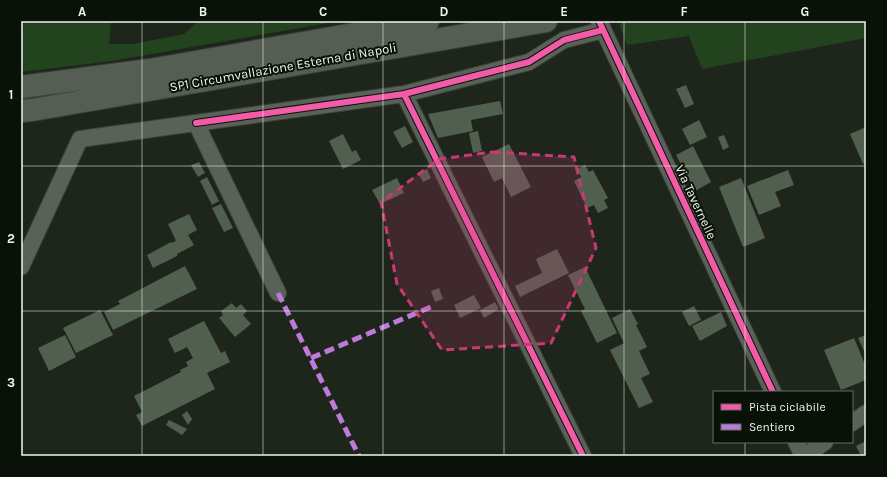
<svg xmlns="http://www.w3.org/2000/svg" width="887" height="477" font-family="Karla,sans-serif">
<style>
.green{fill:#23431e}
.building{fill:#515f4f}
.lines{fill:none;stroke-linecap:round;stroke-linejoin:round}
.minor-casing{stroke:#394139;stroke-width:18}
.highway-casing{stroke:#394139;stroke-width:24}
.minor{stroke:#5a6159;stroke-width:16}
.highway{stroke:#555e53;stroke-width:22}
.quiet{stroke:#bd7bd9;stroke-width:5;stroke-dasharray:10 5;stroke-linecap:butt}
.cycleway-casing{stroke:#0a1109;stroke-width:8}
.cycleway{stroke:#f35aa7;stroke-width:6}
.marked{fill:#c83971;fill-opacity:0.2;stroke:#c83971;stroke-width:3;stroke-dasharray:8 5;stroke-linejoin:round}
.grid{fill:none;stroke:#edf7eb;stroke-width:1;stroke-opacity:0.55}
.labels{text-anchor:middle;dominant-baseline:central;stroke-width:4;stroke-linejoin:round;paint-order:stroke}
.street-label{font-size:13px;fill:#edf7eb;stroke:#0a1109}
.neatline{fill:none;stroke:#edf7eb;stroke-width:1.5}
.grid-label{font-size:13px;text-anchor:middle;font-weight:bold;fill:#edf7eb}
</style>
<rect width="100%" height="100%" fill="#1e261c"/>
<!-- green -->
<path class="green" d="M24,21H111L109,44H133L184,34L198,21H339L112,61L21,72V33Z
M633,21H866V38L702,69L689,36L627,45L619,24Z"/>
<!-- building -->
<path class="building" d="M686,85L694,104L685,108L676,89Z
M500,101L503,114L471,120L473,131L438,138L428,114Z
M699,120L707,137L690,145L682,129Z
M405,126L413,142L402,148L393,132Z
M866,127V162L863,164L850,134Z
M478,131L482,151L473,153L469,133Z
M343,134L352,152L356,150L361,160L343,169L329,141Z
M724,135L729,147L723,150L718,137Z
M509,144L531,187L511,197L502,178L494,182L482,157Z
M693,146L711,182L695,191L676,155Z
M199,162L205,173L198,177L191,165Z
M585,165L589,172L593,170L608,198L604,200L608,208L598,213L594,205L587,208L574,181L581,177L577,169Z
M427,169L431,178L423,182L418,173Z
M788,170L794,185L775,192L781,206L759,215L747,186Z
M207,177L219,201L212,205L200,181Z
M397,178L404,193L380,204L372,190Z
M741,178L765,238L743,247L719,187Z
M221,204L233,228L224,232L212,208Z
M189,214L197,230L188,235L194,245L177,254V256L153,268L147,255L171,242V243L176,241L168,224Z
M557,249L569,273L520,297L515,286L542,273L536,259Z
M185,266L197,289L113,330L104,312L120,304L118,301Z
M585,267L617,333L597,343L581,311L585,309L568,275Z
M439,288L443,299L435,302L431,291Z
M474,295L481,308L460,318L454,305Z
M495,302L499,309L484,318L480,310Z
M232,303L236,308L241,304L247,311L243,315L251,324L235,337L219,318L223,315L221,311Z
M694,306L701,320L689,326L682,312Z
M630,309L638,324L636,325L647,347L639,351L650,374L641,378L653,402L639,408L610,350L624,343L612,318Z
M100,310L113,335L76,353L63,328Z
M721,312L727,326L700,341L692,326Z
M204,321L221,353L225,351L230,362L207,373L215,389L142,426L136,415L142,412L134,396L181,372L180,370L188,366L186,362L193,358L187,347L175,353L168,339Z
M65,335L76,357L49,371L38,348Z
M866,335V350L864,351L858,338Z
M854,338L866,367V380L841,390L824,350Z
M187,411L192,419L188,425L182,415Z
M169,420L187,429L182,435L166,425Z
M866,441V456H861L856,446Z"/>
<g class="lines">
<!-- minor casing -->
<g class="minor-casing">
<path id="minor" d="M599,21L773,392
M404,94L583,456
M196,123L278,293
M21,267L80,139L404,94L529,62L564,40L603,30
M852,423L866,413
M796,442L803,456
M805,456L825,442"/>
</g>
<!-- highway casing -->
<g class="highway-casing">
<path id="highway" d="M21,87L150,70L428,21
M21,111L32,110L546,21"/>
</g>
<!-- minor -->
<use href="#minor" class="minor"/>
<!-- highway -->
<use href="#highway" class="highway"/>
<!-- quiet -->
<path class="quiet" d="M278,293L359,456
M311,358L433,306"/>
<!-- cycleway casing -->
<g class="cycleway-casing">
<path id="cycleway" d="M599,21L773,392
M404,94L583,456
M196,123L404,94L529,62L564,40L603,30"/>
</g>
<!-- cycleway -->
<use href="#cycleway" class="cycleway"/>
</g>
<!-- marked area -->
<path class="marked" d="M493,152L574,157L596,248L551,343L442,350L397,284L381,202L439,159Z"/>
<!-- grid -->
<path class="grid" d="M142,21V456M263,21V456M383,21V456M504,21V456M624,21V456M745,21V392M21,166H866M21,311H866M745,442V456"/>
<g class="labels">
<!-- street labels -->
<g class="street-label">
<text transform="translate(283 67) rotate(-10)">SP1 Circumvallazione Esterna di Napoli</text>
<text transform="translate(696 202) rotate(65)">Via Tavernelle</text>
</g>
</g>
<!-- border -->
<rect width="887" height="477" fill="none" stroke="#0a1109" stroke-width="44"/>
<!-- legend -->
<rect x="713" y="391" width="140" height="52" fill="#0a1109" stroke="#656d63"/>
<rect x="721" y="404" width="20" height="6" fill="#f35aa7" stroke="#656d63"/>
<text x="749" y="411" font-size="12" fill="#edf7eb">Pista ciclabile</text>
<rect x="721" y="424" width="20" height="6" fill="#bd7bd9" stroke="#656d63"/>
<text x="749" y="431" font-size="12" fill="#edf7eb">Sentiero</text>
<rect x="22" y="22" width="843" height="433" class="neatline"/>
<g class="grid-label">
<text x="82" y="16">A</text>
<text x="203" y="16">B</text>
<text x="323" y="16">C</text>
<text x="444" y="16">D</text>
<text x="564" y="16">E</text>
<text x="684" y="16">F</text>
<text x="805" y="16">G</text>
<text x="11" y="99">1</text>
<text x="11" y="243">2</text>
<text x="11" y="387">3</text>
</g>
</svg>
